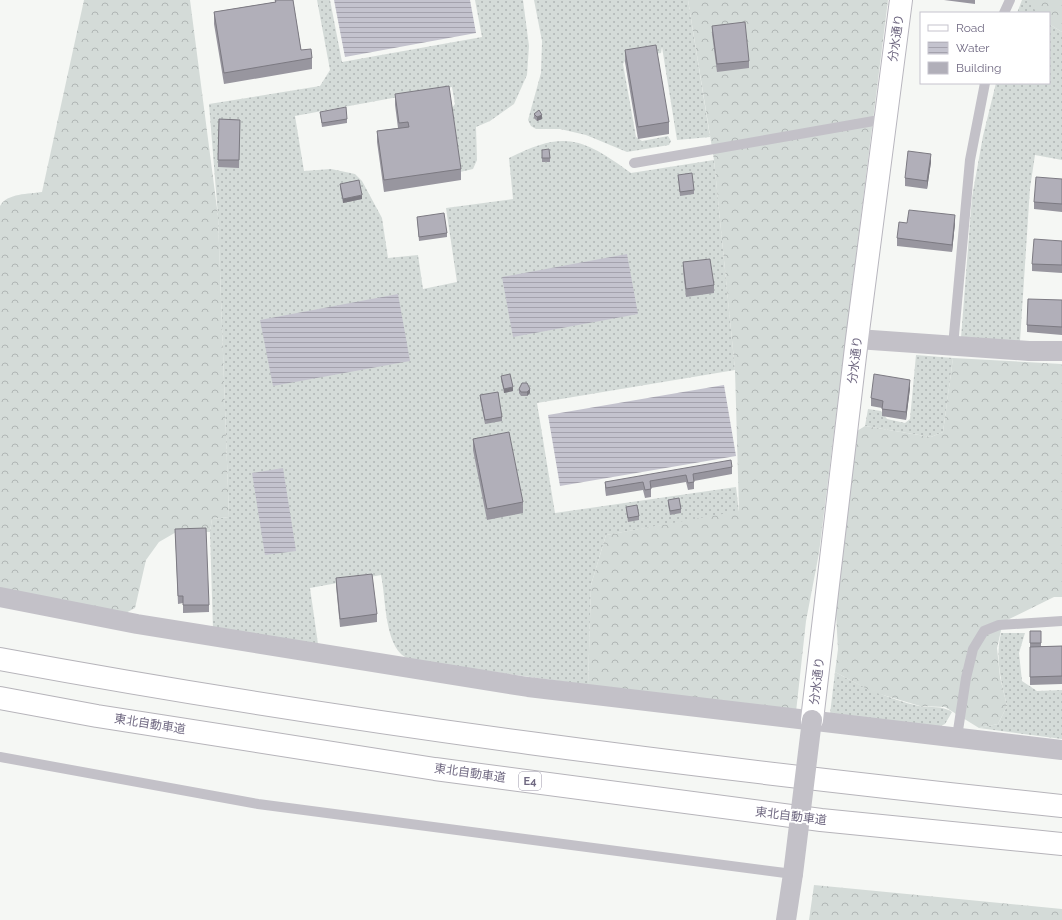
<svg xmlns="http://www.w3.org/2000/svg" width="1062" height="920" font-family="Raleway,'Noto Sans JP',sans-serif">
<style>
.grass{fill:url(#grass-dots)}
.forest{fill:url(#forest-crowns)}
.water{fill:url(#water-rules)}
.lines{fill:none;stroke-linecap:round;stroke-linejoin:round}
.secondary-casing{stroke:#b8b6be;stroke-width:24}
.highway-casing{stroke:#b6b4ba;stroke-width:24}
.lane{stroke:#c3c1c8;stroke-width:10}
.street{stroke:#c3c1c8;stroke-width:20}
.secondary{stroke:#fff;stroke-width:22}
.highway{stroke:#fff;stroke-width:22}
.street-bridge{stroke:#c3c1c8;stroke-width:20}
.wall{fill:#98969f}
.shaded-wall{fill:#7c7a82}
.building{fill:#b1afb9;stroke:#7c7a82}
.labels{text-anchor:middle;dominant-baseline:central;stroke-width:4;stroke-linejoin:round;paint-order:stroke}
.shield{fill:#fff;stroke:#9b96a8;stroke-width:1}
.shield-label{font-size:11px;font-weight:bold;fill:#706982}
.street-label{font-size:12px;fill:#706982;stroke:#fff}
</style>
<defs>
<pattern id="grass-dots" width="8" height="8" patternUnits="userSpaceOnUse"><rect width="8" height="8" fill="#d4dbd8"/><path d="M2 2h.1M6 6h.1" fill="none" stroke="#b0b6b5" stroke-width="1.8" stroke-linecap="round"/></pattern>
<pattern id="forest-crowns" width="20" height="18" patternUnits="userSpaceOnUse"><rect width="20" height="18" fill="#d4dbd8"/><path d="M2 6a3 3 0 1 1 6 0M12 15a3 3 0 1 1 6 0" fill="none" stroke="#b0b6b5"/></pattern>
<pattern id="water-rules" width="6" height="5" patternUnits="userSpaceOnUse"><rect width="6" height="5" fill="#c4c3ce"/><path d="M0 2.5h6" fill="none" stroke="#a4a2ad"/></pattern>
</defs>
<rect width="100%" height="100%" fill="#f5f7f4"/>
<!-- grass -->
<path class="grass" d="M317,0H330L342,62L482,37L475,0H523L529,46L527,75L514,104L490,121L476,127L477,160L473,169L460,172L450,110L455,104L452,87L295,116L304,171L331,169L355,174L362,181L382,218L388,258L418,255L423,289L457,282L446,208L513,199L509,158C565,130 582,138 631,173L714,160L735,370L537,403L555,513L736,487L739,512L606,535L591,585L588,685L429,663C422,661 411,661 405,657C384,644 386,597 381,575L310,588L318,644L213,630L210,532L212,519L229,517L218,216L209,104L320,86L330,70Z
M534,0H688L710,137L677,140L662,47L661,53L627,58L623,64L636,137L642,141L668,136L671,141L669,145L627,152L586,135L560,129H536L531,126L528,120L541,73L542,41Z
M1022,0H1030L1038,13H1017Z
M1049,24L1062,32V160L1035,155L1030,188L1020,341L961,338L972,197L983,136L996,83H1049Z
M916,355L953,358L943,432L931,437L865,426L868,409L881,411L887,419L905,423L910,419Z
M1001,633H1025L1019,653L1022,681L1037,691L1062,690V739L979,728L998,724L1007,706C1001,681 995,658 1001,633Z
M835,672C863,687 888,699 919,706C932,708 941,705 952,712L945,724L936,728L830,714Z"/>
<!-- forest -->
<path class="forest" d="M84,0H190L218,216L229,517L212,519L210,532L178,531L159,542L146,560L135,608L122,615L0,591V206C7,193 29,194 42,192Z
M688,0H888L819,553L806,621L796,712L588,685L591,585L606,535L739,511L735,370L714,160Z
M1028,0H1062V32L1049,24V13H1037Z
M953,358L1062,364V597H1054L1003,622L997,648L1000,677L1007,706L998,724L979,728L945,707L920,706L873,692L835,672L838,649L835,597L857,431L865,426L931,437L943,432Z
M814,885L1062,909V920H809Z"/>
<!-- water -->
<path class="water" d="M334,0H470L476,33L345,57Z
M627,254L638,314L513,337L502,277Z
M398,294L410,361L273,386L260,320Z
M724,385L736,456L560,486L548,415Z
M283,468L296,551L265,555L252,473Z"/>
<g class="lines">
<!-- secondary casing -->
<g class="secondary-casing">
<path id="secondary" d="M812,720L857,339L901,0"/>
</g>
<!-- highway casing -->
<g class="highway-casing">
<path id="highway" d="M0,659C351,724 707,769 1062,806
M0,698L97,716L435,769L821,820L1062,844"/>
</g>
<!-- lane -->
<path class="lane" d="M1004,13L1010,0
M634,163L885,119
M953,346L970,160L985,83
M957,737L966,678L973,649L984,631L999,625L1062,621
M0,757L258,804L793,874"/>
<!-- street -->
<path class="street" d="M857,339L1029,351H1062
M0,597L137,624L528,687L1062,750
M786,920L793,874"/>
<!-- secondary -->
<use href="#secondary" class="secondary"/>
<!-- highway -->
<use href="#highway" class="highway"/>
<!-- street-bridge -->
<path class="street-bridge" d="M793,874L812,720"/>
</g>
<!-- wall -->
<path class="wall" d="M275,0H293L301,50L312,58V69L224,84L214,24V12L275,2Z
M944,0H975V4Z
M712,26L749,61V68L717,72L712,34Z
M625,50L669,122V134L638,139L625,62Z
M395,94L461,169V180L384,192L377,142V131L398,128L395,105Z
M320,112L347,119V123L322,127Z
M534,114L542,119L537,121L534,118Z
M219,119L240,120L239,168L218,167Z
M542,150L550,158V162H542Z
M931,162L927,189L905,186V178Z
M678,175L694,190V194L680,196Z
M1062,179V212L1034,209V202Z
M340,184L362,199L343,203L340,188Z
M417,217L447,233V237L419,241Z
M907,223H955L952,252L897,246V238Z
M1062,241V273L1032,271V264Z
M683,262L714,285V293L686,297L683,270Z
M1062,300V335L1027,332V325Z
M501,376L513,391L504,393L501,379Z
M910,388L906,420L882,416V408L871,406V398Z
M519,389L530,393L527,396H521L519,393Z
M480,395L502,417V421L485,424L480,399Z
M473,439L523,502V513L487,520L473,450Z
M732,467V474L694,481V489L688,490L686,482L651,488V497L645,498L643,490L606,496L605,489V482Z
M668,500L681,509V513L670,515L668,504Z
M626,507L639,516V520L628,522Z
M175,529L209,605V612L183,613V603L178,604Z
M336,578L377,614V622L340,627L336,586Z
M1030,631H1041V646H1062V684L1030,685Z"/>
<!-- shaded-wall -->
<path class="shaded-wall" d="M542,115V119L537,121V117Z
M931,154V162L927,189V181Z
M362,195V199L343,203V199Z
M955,215V223L952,252V245Z
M910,380V388L906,420V412Z
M513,387V391L504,393V389Z
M530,389V393L527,396V392Z"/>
<!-- building -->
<path class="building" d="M275,0H293L301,50L311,49L312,58L224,73L214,12L276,2Z
M745,22L749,61L717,64L712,26Z
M656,45L669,122L638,127L625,50Z
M449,86L461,169L384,180L377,131L409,127L408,122L399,123L395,94Z
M346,107L347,119L322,123L320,112Z
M539,110L542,115L537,117L534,114Z
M219,119L240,120L239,160H218Z
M549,149L550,158H542V150Z
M908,151L931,154L927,181L905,178Z
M692,173L694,190L680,192L678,175Z
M1036,177L1062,179V204L1034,202Z
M359,180L362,195L343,199L340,184Z
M909,210L955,215L952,245L897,238L899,222L907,223Z
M444,213L447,233L419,237L417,217Z
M1034,239L1062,241V265L1032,264Z
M710,259L714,285L686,289L683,262Z
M1028,299L1062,300V327L1027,325Z
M510,374L513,387L504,389L501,376Z
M874,374L910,380L906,412L882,409L883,401L871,398Z
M522,383H527L530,389L527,392H521L519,389Z
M498,392L502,417L485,420L480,395Z
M509,432L523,502L487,509L473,439Z
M731,460L732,467L693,474L694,482L688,483L686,475L650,481L651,489L645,490L643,482L606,488L605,482Z
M679,498L681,509L670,511L668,500Z
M637,505L639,516L628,518L626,507Z
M206,528L209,605H183V596H178L175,529Z
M372,574L377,614L340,619L336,578Z
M1030,631H1041V643H1030Z
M1062,646V676L1030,677V647Z"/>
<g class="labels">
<!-- shield labels -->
<rect class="shield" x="519" y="772" width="22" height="18" rx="3"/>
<g class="shield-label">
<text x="530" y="781">E4</text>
</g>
<!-- street labels -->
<g class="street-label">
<text transform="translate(896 38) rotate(-82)">分水通り</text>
<text transform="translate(855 360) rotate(-83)">分水通り</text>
<text transform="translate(817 681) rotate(-83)">分水通り</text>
<text transform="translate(150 724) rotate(9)">東北自動車道</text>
<text transform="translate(470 773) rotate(8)">東北自動車道</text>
<text transform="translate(791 816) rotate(7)">東北自動車道</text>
</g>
</g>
<!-- legend -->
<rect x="920" y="12" width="130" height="72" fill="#ffffff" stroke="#c6c3cd"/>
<rect x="928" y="25" width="20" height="6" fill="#ffffff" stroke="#c6c3cd"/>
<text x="956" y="32" font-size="12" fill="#706982">Road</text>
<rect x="928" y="42" width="20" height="12" fill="url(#water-rules)" stroke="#c6c3cd"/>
<text x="956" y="52" font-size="12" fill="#706982">Water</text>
<rect x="928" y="62" width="20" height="12" fill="#b1afb9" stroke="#c6c3cd"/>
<text x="956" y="72" font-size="12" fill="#706982">Building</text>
</svg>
